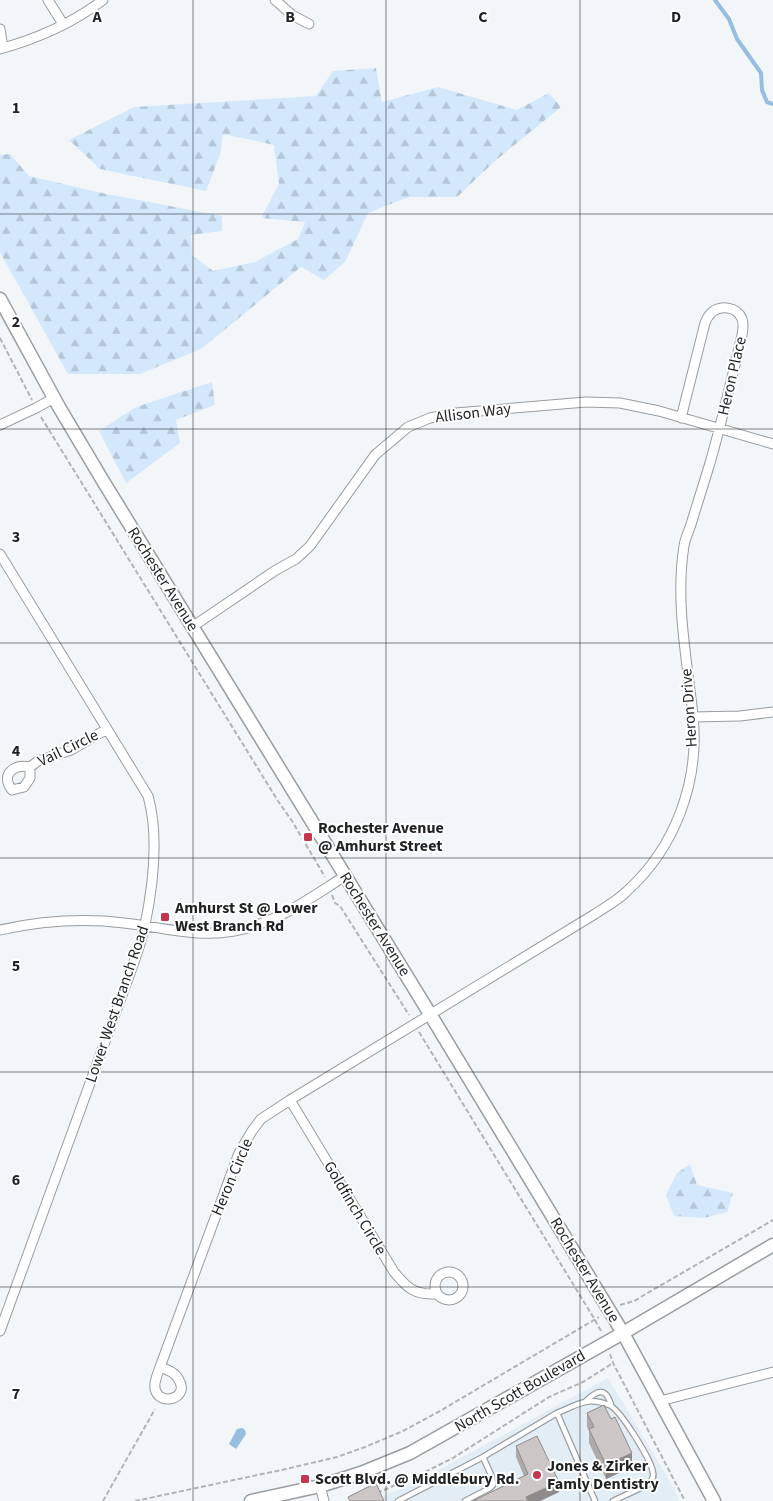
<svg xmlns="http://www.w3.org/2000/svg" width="773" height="1501" font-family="'Source Sans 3',sans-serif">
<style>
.built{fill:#e3edf6}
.forest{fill:url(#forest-firs)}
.water{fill:#97bde0}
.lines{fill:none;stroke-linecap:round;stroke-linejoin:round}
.stream{stroke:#97bde0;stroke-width:4}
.lane-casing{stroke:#999da0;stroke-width:7}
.street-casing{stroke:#999da0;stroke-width:11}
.secondary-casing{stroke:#999da0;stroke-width:15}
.path{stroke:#b1b4b7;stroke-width:2;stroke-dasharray:5 2.5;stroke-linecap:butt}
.lane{stroke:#fff;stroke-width:4.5}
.street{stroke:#fff;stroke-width:9}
.secondary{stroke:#fff;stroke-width:12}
.wall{fill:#afaaaa}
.shaded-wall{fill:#8f8b8b}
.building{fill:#ccc6c6;stroke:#8f8b8b}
.grid{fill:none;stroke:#1f2122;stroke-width:1;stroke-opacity:0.55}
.poi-dot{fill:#c6354c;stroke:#fff;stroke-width:2}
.labels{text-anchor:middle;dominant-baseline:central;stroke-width:4;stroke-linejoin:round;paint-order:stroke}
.street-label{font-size:16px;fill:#1f2122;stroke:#fff}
.poi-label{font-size:16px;font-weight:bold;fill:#1f2122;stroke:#fff;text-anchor:start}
.grid-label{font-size:16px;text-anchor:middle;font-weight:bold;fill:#1f2122;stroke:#fff;stroke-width:4;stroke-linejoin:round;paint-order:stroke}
</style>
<defs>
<pattern id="forest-firs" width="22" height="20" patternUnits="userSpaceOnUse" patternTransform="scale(1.25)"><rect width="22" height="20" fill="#d3e8fb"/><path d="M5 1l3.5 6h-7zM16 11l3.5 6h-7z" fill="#b5c7d7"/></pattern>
</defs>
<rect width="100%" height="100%" fill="#f2f6f9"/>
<!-- built -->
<path class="built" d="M608,1378L672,1485L680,1501H367L407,1487Z"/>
<!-- forest -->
<path class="forest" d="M376,68L382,102L438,87L517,110L549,93L561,107L495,161L457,197H409L368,213L345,262L324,280L301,267L201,349L140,374H68L0,252V155L10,154L29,176L102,193L222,216V231L191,235L192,255L213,271L255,262L298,239L305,222L261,218L279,184L274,145L223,134L220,155L206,191L100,169L69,140L134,107L316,96L333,71Z
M212,382L215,405L176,420L180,443L126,483L99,431L136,407Z
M690,1164L697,1185L733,1193L727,1212L704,1218L674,1216L666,1195L677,1173Z"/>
<!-- water -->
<path class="water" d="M242,1428L245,1430L246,1434L236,1449L229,1444L237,1429Z"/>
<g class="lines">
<!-- stream -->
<path class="stream" d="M715,0L729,19L737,39L761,73L762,90L767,102L773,104"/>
<!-- lane casing -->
<g class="lane-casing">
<path id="lane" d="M586,1401C598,1390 606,1387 611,1405
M557,1413C577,1405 587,1396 609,1405C620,1409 652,1461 653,1473C654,1477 652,1480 649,1484L613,1501
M398,1501L483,1457L557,1413L595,1501
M465,1501L490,1488L493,1485L492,1477L483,1457"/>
</g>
<!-- street casing -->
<g class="street-casing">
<path id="street" d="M48,0L63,24
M275,0L292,15L309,24
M0,29L3,48
M0,49C36,39 73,23 103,0
M0,425L36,408L54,398
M0,554L148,796C159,835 153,886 145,925C141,945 133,965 126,984L0,1331
M192,627L276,570L296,559L310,546L375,455L408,427L430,418L456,413L586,402L620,403L659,411L773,444
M693,717L740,716L773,712
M30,767V778L24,787L12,790C0,774 14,764 30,767L38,761L71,750L107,729
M0,930C41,921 83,918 124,923C162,927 196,938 234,931C276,924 310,898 345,876
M290,1100L394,1272C408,1289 415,1295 437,1294
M435 1286a14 14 0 1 1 28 0a14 14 0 1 1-28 0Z
M160,1367C168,1370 175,1372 179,1380C191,1401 152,1408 155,1383C156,1378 158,1372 160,1367L239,1153L252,1131L261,1119L290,1100L595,914C605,907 617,901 626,892C675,848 700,782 693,715C687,659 675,602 684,546C685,538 690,529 692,521C698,502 704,482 710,463C722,421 732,378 742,335C743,329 744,324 742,319C737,306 720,305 711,313C708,316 706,320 705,323L681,418
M660,1401L773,1372
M320,1486L324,1501"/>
</g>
<!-- secondary casing -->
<g class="secondary-casing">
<path id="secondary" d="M0,299L59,407L103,481L430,1014L623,1333L714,1501
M251,1501L320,1486L361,1473L410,1453L623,1333L773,1245"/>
</g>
<!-- path -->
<path class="path" d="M0,338L32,400
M41,417L278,801L292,821L325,877
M332,895L335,903L340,906L409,1015
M419,1032L595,1320L601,1331
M620,1305L634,1301L773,1220
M610,1354L613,1363L685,1501
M377,1493L425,1472L453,1458L549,1397L583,1382L613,1363
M103,1501L155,1409
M135,1501L286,1469L337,1457L365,1447L403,1431L440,1411L599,1317"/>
<!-- lane -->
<use href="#lane" class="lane"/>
<!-- street -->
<use href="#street" class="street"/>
<!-- secondary -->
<use href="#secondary" class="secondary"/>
</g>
<!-- wall -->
<path class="wall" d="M587,1413L632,1467L606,1479L589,1443V1431L587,1427Z
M516,1446L559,1492L540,1501H473L524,1476L516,1457Z"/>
<!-- shaded-wall -->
<path class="shaded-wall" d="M632,1453V1467L606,1479V1465Z
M559,1482V1492L540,1501H526V1497Z"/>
<!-- building -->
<path class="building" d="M604,1405L611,1419L615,1417L632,1453L606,1465L589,1429L594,1427L587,1413Z
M537,1436L559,1482L526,1497L528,1501H473L528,1474L516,1446Z
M376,1483L384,1501H350L348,1497Z"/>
<!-- grid -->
<path class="grid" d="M193,0V1501M386,0V1501M580,0V1501M0,214H773M0,429H773M0,643H773M0,858H773M0,1072H773M0,1287H773"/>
<!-- markers -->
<g class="poi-dot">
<rect x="303" y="832" width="10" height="10" rx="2.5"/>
<rect x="160" y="912" width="10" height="10" rx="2.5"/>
<circle cx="537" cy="1475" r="5"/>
<rect x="300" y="1474" width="10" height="10" rx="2.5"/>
</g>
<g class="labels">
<!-- street labels -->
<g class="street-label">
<text transform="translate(732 376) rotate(-77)">Heron Place</text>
<text transform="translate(473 413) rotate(-7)">Allison Way</text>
<text transform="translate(163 579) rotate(58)">Rochester Avenue</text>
<text transform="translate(689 708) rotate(-94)">Heron Drive</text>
<text transform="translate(68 748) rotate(-26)">Vail Circle</text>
<text transform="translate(375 924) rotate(58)">Rochester Avenue</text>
<text transform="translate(117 1004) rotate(-71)">Lower West Branch Road</text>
<text transform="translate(232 1177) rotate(-67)">Heron Circle</text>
<text transform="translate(355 1208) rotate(59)">Goldfinch Circle</text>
<text transform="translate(585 1270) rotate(59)">Rochester Avenue</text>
<text transform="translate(520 1391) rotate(-30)">North Scott Boulevard</text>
</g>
<!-- poi labels -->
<g class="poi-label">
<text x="318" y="828">Rochester Avenue<tspan x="318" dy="18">@ Amhurst Street</tspan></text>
<text x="175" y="908">Amhurst St @ Lower<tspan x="175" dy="18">West Branch Rd</tspan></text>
<text x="547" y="1466">Jones &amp; Zirker<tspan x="547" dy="18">Famly Dentistry</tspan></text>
<text x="315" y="1479">Scott Blvd. @ Middlebury Rd.</text>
</g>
</g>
<g class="grid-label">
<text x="97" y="22">A</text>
<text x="290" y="22">B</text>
<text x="483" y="22">C</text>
<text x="676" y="22">D</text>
<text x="16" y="113">1</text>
<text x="16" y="327">2</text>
<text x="16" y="542">3</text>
<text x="16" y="756">4</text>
<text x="16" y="971">5</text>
<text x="16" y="1185">6</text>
<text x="16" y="1399">7</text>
</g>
</svg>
